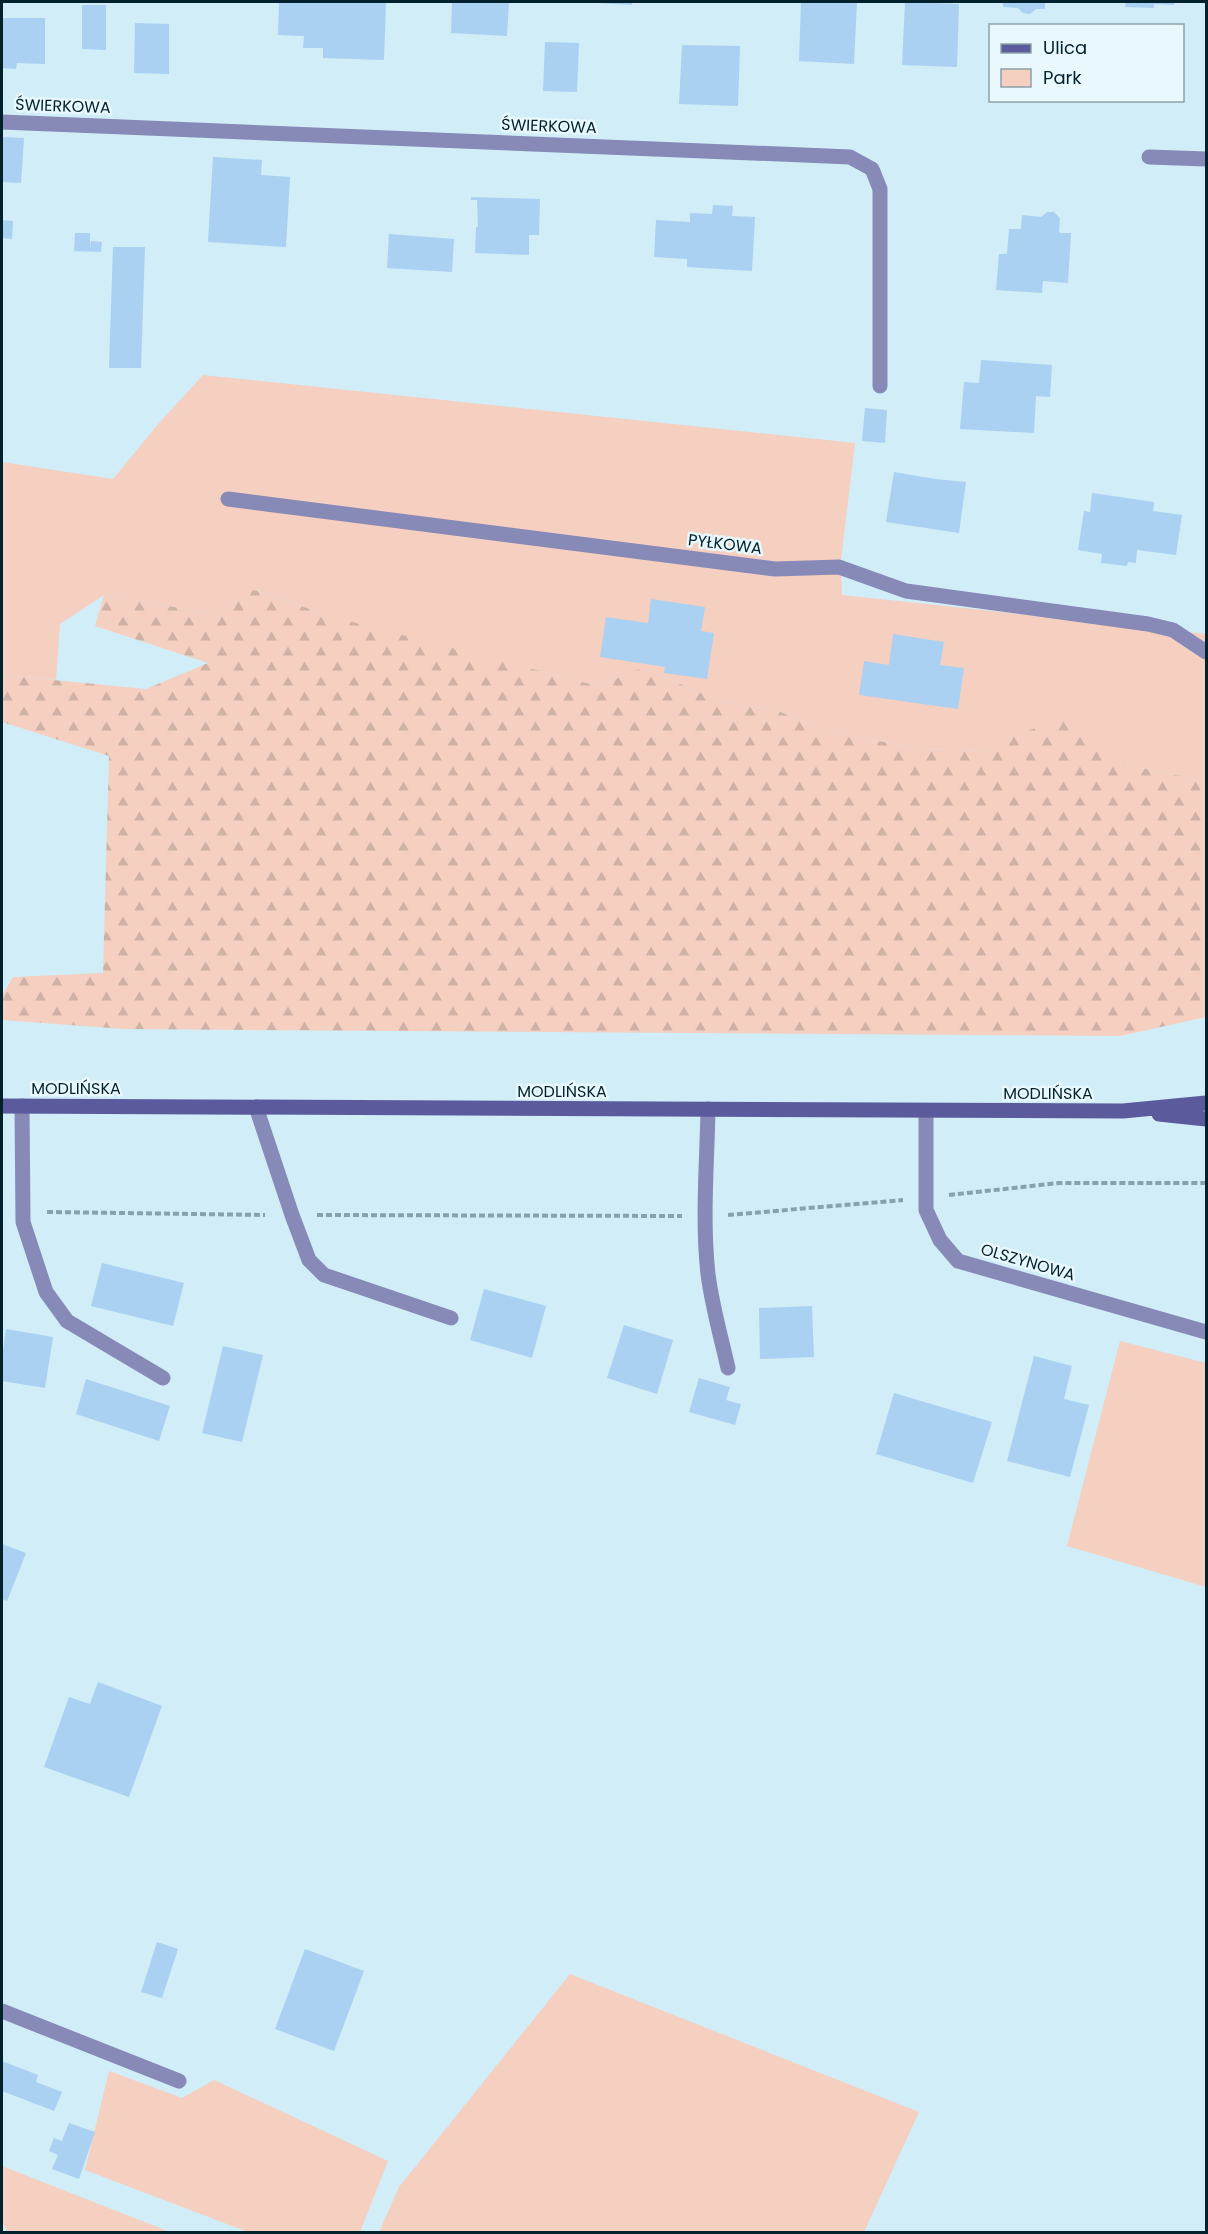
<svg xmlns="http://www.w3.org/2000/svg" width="1208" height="2234" font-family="Poppins,sans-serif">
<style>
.green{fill:#f5cfc0}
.forest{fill:url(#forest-firs)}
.building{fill:#aad1f1}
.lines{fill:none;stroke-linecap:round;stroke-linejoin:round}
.path{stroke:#84a3ad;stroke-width:4;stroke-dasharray:6 3;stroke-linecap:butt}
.service{stroke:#8789b7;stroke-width:15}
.minor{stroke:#8789b7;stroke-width:15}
.secondary{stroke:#5b5a9c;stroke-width:15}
.labels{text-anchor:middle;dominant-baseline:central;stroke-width:5;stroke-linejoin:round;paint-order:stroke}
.street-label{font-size:16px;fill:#01222c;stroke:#e9f8fd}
</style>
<defs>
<pattern id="forest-firs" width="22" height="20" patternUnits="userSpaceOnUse" patternTransform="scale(1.5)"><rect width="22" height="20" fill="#f5cfc0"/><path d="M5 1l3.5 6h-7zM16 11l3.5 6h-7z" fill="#d0b1a5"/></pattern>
</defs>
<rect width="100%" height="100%" fill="#d0edf8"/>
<!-- green -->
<path class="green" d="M203,375L855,443L841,560L842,595L1206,634V781L1132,766L1074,718L1019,733L990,751L919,749L823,730L776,710L723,702L642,668L598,686L332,617L255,590L215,614L104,595L60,624L56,680L2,675V462L113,479L159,423Z
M1120,1341L1206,1363V1587L1067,1546Z
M570,1974L919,2112L864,2232H379L399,2187Z
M109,2071L182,2098L214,2080L388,2161L360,2232H248L85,2170Z
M2,2166L170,2232H7L2,2220Z"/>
<!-- forest -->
<path class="forest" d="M254,590L333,617L598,686L642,668L723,702L776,710L823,730L919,749L989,751L1019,733L1074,717L1132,766L1206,781V1017L1120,1036L124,1029L2,1020V996L13,977L103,973L109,756L2,722V675L146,689L208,663L95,626L104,595L215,614Z"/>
<!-- building -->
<path class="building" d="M279,2H386L384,60L323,58V48H303L304,36L278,35Z
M452,2H509L507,36L451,33Z
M598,2H632V5L598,3Z
M801,2H857L854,64L799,61Z
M905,2L959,4L957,67L902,65Z
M1003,2H1045V9H1036L1030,14L1023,13L1018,8L1003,7Z
M1126,2H1174V5L1154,4V8L1125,7Z
M82,5H106V50L82,49Z
M2,18H45V64L17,63L16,69L2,68Z
M135,23L169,24V74L134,73Z
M545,42L579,43L577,92L543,91Z
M682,45L740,46L738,106L679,104Z
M2,137L24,138L21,183L2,182Z
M213,157L262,160L261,175L290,177L286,247L208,242Z
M471,197L540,199L539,235H529V255L475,253L476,227H478L477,200H471Z
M713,205L733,206L732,216L755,217L752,271L687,267V259L654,257L656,220L690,222V213L712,214Z
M1047,212H1054L1060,218L1059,231L1060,233H1071L1068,283L1043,281L1042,293L996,290L999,254H1007L1009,229H1021L1022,215L1041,217Z
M2,220L13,221L12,239L2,238Z
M75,233H90V248L91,241L102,242L101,252L74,251Z
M389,234L454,239L452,272L387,268Z
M113,247H145L141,368H109Z
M981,360L1052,365L1050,397L1036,396L1034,433L960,429L964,382L979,383Z
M865,408L887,410L885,443L862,441Z
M894,472L935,479L966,482L959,533L886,522Z
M1092,493L1154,502L1153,511L1182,515L1176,555L1137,550L1136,563L1128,562L1127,566L1101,563L1102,554L1078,550L1084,511L1090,512Z
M651,599L705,607L701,631L714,633L707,679L664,673L665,667L600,657L606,617L648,623Z
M893,634L944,642L940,665L964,668L958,709L859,695L864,661L889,665Z
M102,1263L184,1283L173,1326L91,1306Z
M484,1289L546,1306L532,1358L470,1340Z
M812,1306L814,1357L760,1359L759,1308Z
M624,1325L673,1340L657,1394L607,1378Z
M6,1329L53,1337L45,1388L2,1381V1358Z
M223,1346L263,1355L242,1442L202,1433Z
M1034,1356L1072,1366L1064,1399L1089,1405L1070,1477L1007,1461Z
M699,1378L730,1387L726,1400L741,1404L735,1425L689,1412Z
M86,1379L170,1406L159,1441L76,1414Z
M894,1393L992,1422L973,1483L876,1454Z
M2,1544L26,1553L7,1601L2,1599Z
M98,1682L162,1706L129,1797L44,1767L69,1697L90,1704Z
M157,1942L178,1949L162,1998L141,1992Z
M305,1949L364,1971L334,2051L275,2029Z
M2,2061L38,2075L36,2082L62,2092L54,2111L2,2091Z
M69,2123L95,2132L79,2179L52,2169L58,2155L49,2151L54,2138L62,2141Z"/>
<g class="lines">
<!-- path -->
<path class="path" d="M949,1195L1059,1183H1206
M47,1212L265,1215
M317,1215L682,1216
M728,1215L903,1200"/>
<!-- service -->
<path class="service" d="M22,1106L23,1222L46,1292L67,1321L163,1378
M256,1107L292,1215L309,1260L324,1275L451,1318
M708,1109C707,1164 702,1220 708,1274C712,1306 721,1337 728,1368
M2,2011L179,2081"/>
<!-- minor -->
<path class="minor" d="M2,122L850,157L872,169L880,189V386
M1149,157L1206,159
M228,499L775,569L839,567L906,591L1148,624L1173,630L1206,652
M926,1111V1210L940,1240L958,1261L1206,1332"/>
<!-- secondary -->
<path class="secondary" d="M2,1106L1123,1111L1206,1103
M1159,1114L1206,1119"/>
</g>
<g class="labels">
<!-- street labels -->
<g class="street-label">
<text transform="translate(63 106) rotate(2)">ŚWIERKOWA</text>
<text transform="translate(549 126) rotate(2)">ŚWIERKOWA</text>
<text transform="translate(725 544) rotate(7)">PYŁKOWA</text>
<text x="76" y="1088">MODLIŃSKA</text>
<text x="562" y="1091">MODLIŃSKA</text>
<text x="1048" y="1093">MODLIŃSKA</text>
<text transform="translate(1028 1262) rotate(16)">OLSZYNOWA</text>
</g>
</g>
<!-- border -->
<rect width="1208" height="2234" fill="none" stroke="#01222c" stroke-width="6"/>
<!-- legend -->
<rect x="989" y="24" width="195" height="78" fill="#e9f8fd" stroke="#8ca2a9" stroke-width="1.5"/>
<rect x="1001" y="44" width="30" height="9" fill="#5b5a9c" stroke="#8ca2a9" stroke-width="1.5"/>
<text x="1043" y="54" font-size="18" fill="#01222c">Ulica</text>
<rect x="1001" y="69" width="30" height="18" fill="#f5cfc0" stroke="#8ca2a9" stroke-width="1.5"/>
<text x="1043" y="84" font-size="18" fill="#01222c">Park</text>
</svg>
